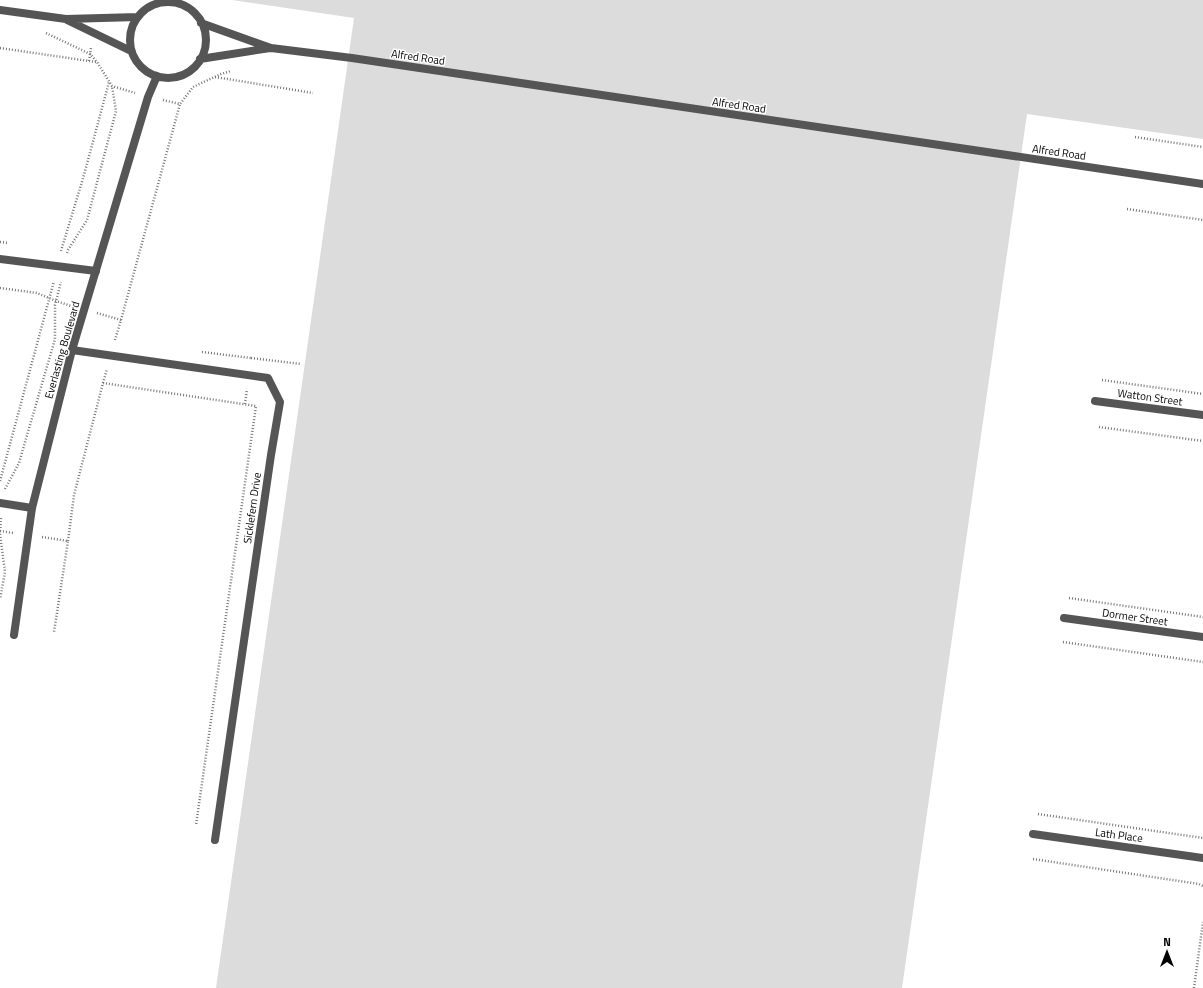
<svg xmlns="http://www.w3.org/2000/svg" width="1203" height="988" font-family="'Titillium Web',sans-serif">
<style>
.grass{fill:#dcdcdc}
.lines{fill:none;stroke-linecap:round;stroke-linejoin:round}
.path{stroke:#777;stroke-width:2.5;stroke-dasharray:1 2;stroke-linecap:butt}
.minor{stroke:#555;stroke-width:8}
.tertiary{stroke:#555;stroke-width:8}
.labels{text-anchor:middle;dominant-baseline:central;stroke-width:3;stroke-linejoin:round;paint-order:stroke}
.street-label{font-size:11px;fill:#000;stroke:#fff}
</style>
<rect width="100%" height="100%" fill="#fff"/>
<!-- grass -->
<path class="grass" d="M232,0H1203V139L1027,114L902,988H216L354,18Z"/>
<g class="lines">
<!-- path -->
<path class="path" d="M46,33L90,54L97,62L112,86L135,93
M0,48L96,62
M89,61L91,48
M215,77L313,93
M163,100L180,104L193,87L221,74L231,71
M1135,137L1203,147
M1127,209L1203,220
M0,242L9,243
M61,251L84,175L109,82
M67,253L68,250L87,220L116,111L112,86
M0,288L37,293L56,301L71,306
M97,313L121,320L115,340
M121,320L180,104
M202,352L251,358
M251,358L301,364
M1102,380L1203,394
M103,383L107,369
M245,404L247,389
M1099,427L1203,441
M0,481L54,281
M5,489L19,463L55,339V305L61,282
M0,531L1,518
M0,531L13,533
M0,534L5,572L0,599
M42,537L68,541L54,632
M68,541L74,495L103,383L256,406L196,825
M1069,598L1203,617
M1063,642L1203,662
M1038,814L1203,838
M1033,859L1199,884L1203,886
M1194,988L1203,922"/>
<!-- minor -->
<path class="minor" d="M0,259L96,271
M72,350L268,378L280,402L271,455L215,840
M1095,401L1203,415
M0,503L32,508
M1064,618L1203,637
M1033,834L1203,858"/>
<!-- tertiary -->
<path class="tertiary" d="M130 40a38 38 0 1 1 76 0a38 38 0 1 1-76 0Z
M0,10L66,19L138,17
M67,20L131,51
M201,23L271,48L352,58L1203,184
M200,59L270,48
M14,635L32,508L72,350L148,97L157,76"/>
</g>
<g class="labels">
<!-- street labels -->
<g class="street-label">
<text transform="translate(418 57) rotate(8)">Alfred Road</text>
<text transform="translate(739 105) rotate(8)">Alfred Road</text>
<text transform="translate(1059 152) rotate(8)">Alfred Road</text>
<text transform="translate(62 350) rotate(-74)">Everlasting Boulevard</text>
<text transform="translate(1150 397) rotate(8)">Watton Street</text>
<text transform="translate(252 508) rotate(-82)">Sicklefern Drive</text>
<text transform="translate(1135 617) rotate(8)">Dormer Street</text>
<text transform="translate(1119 835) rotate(8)">Lath Place</text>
</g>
</g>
<!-- north arrow -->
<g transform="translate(1167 952)" stroke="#ffffff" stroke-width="3" paint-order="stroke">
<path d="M0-3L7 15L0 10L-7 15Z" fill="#000000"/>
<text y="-6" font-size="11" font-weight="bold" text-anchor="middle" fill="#000000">N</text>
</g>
</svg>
